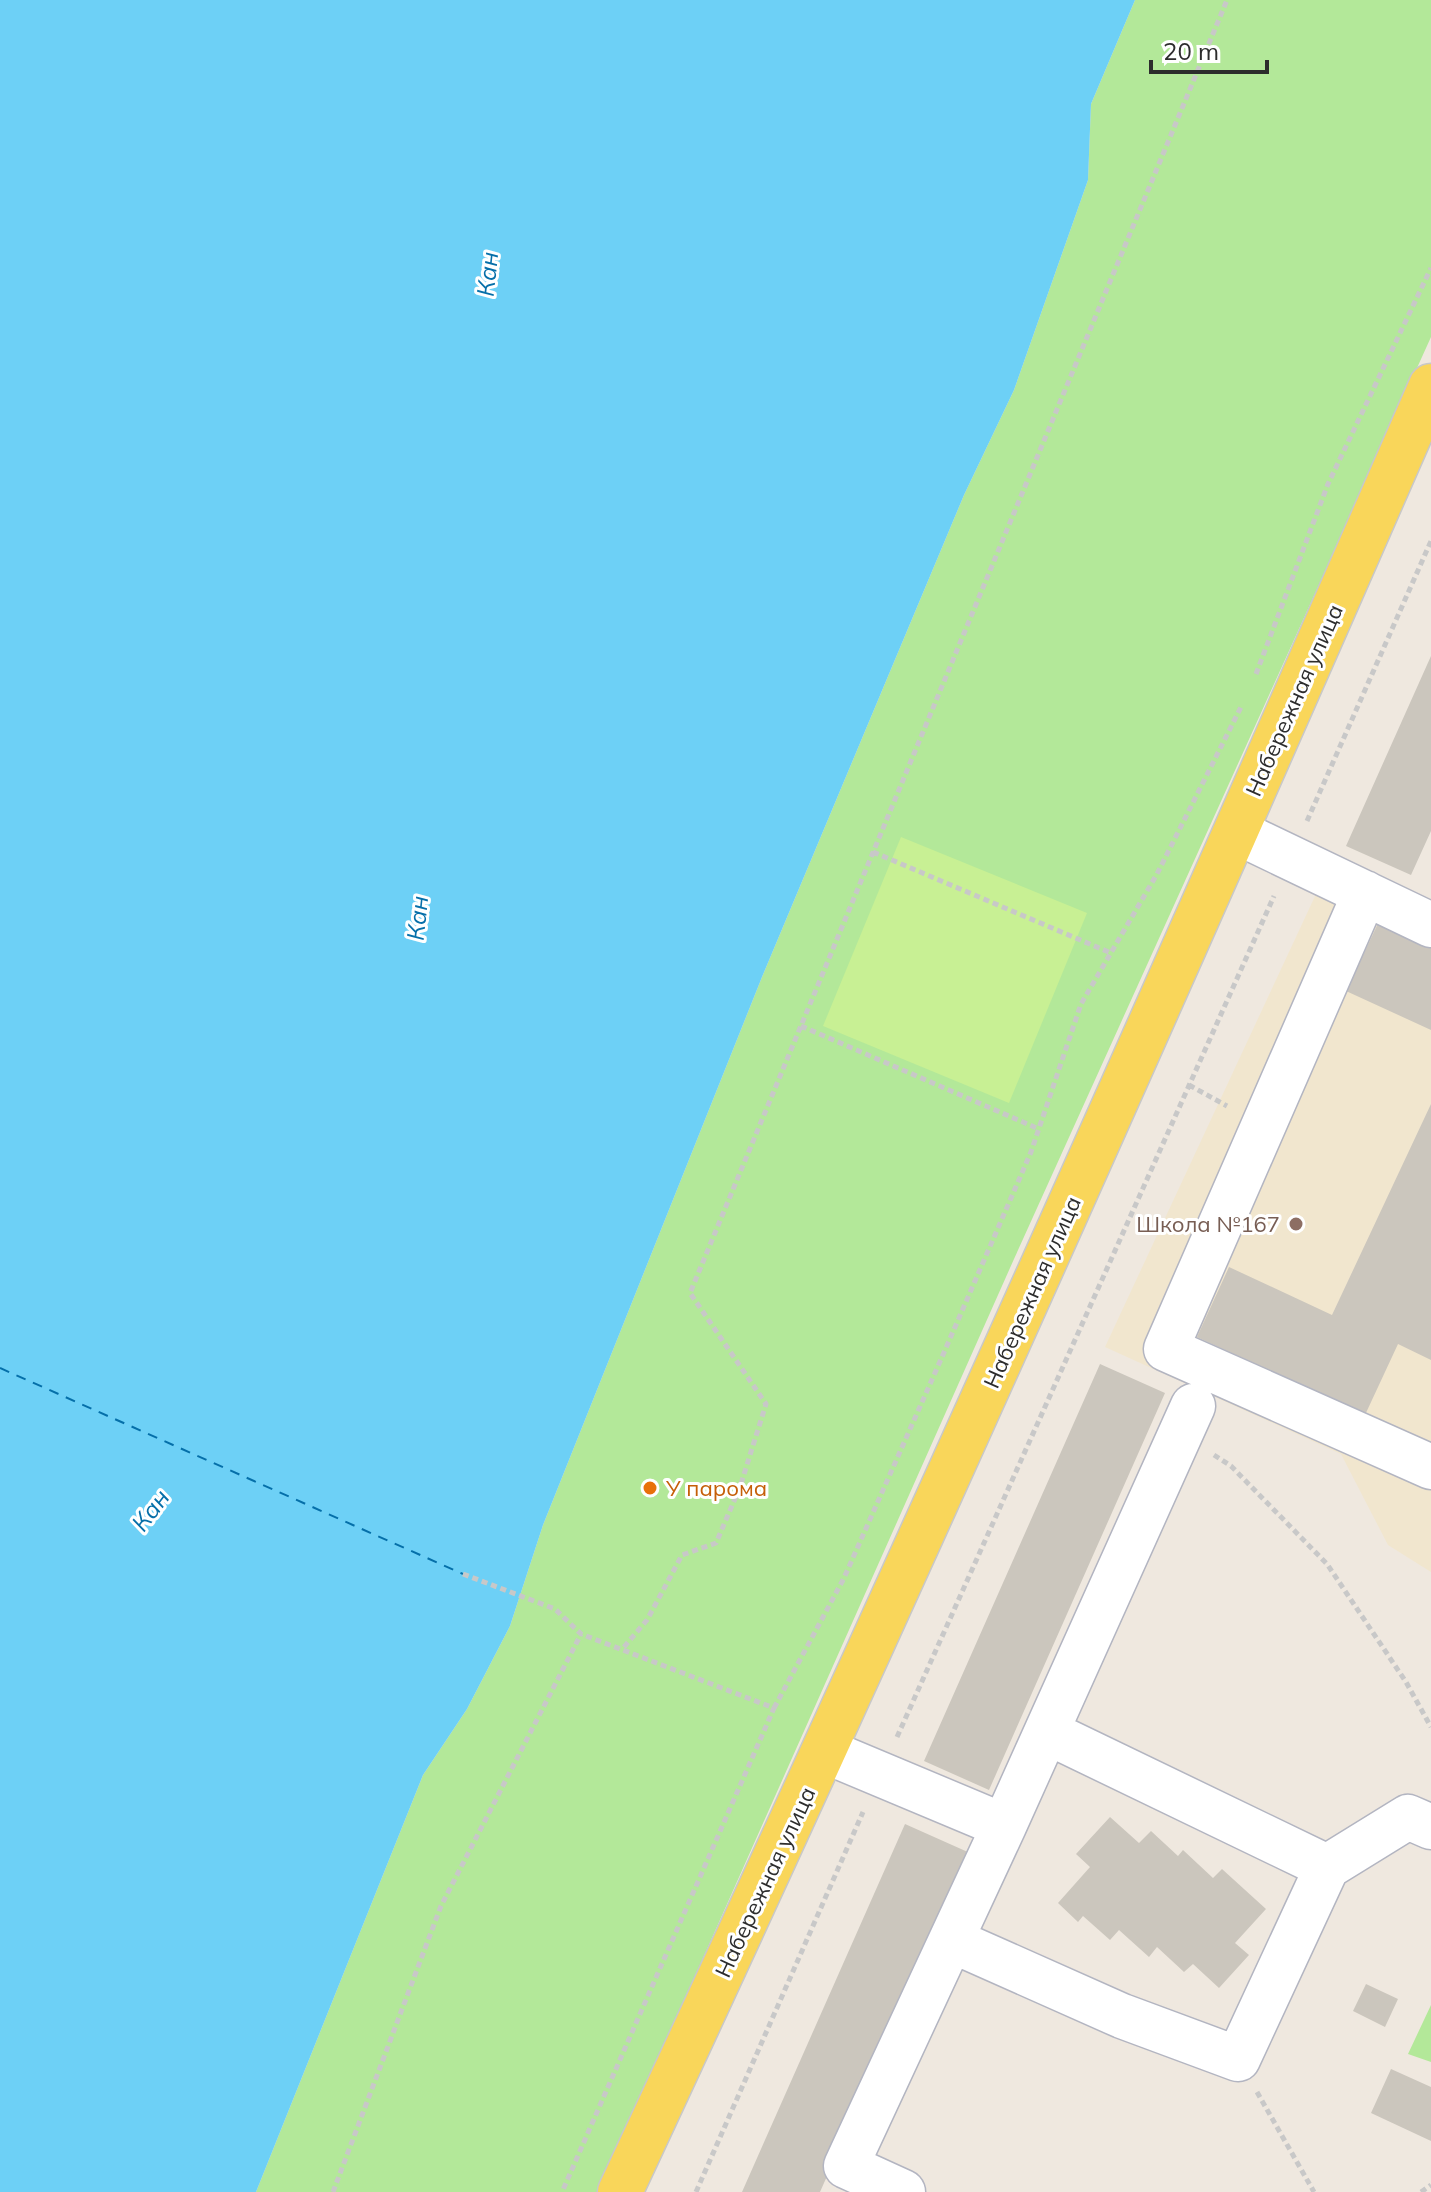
<svg xmlns="http://www.w3.org/2000/svg" width="1431" height="2192" font-family="Mulish,sans-serif">
<style>
.education{fill:#f1e6ce}
.green{fill:#b3e899}
.pitch{fill:#c8f094}
.water{fill:#6dd0f6}
.lines{fill:none;stroke-linecap:round;stroke-linejoin:round}
.ferry{stroke:#056fa9;stroke-width:2;stroke-dasharray:10 8;stroke-linecap:butt}
.building{fill:#cbc6bd}
.minor-casing{stroke:#b3b5c1;stroke-width:47}
.major-casing{stroke:#c8c8c8;stroke-width:47}
.path{stroke:#c8c8c8;stroke-width:5;stroke-dasharray:6 4;stroke-linecap:butt}
.minor{stroke:#fff;stroke-width:44}
.major{stroke:#f9d65a;stroke-width:44}
.education-dot{fill:#8d6e63;stroke:#fff;stroke-width:3}
.food-dot{fill:#e8710a;stroke:#fff;stroke-width:3}
.labels{text-anchor:middle;dominant-baseline:central;stroke-width:6;stroke-linejoin:round;paint-order:stroke}
.street-label{font-size:22px;fill:#2d2d2d;stroke:#fff}
.education-label{font-size:22px;fill:#785e54;stroke:#fff;text-anchor:end}
.food-label{font-size:22px;fill:#c56008;stroke:#fff;text-anchor:start}
.water-label{font-size:24px;font-style:italic;fill:#056fa9;stroke:#fff}
</style>
<rect width="100%" height="100%" fill="#efe8df"/>
<!-- education -->
<path class="education" d="M1330,864L1431,908V1572L1388,1545L1341,1454L1105,1347Z"/>
<!-- green -->
<path class="green" d="M1135,0H1431V337L1014,1259L599,2192H256L423,1775L467,1709L510,1626L543,1525L762,977L964,495L1014,390L1088,180L1091,104Z
M1431,2005V2062L1408,2054Z"/>
<!-- pitch -->
<path class="pitch" d="M901,837L1087,913L1009,1103L823,1026Z"/>
<!-- water -->
<path class="water" d="M0,0H1135L1091,104L1088,180L1014,390L964,495L762,977L543,1525L510,1626L467,1709L423,1775L256,2192H0Z"/>
<g class="lines">
<!-- ferry -->
<path class="ferry" d="M0,1368L463,1574"/>
</g>
<!-- building -->
<path class="building" d="M1431,656V831L1411,875L1346,846Z
M1383,913L1431,935V1030L1346,991Z
M1431,1104V1360L1398,1344L1365,1415L1197,1337L1229,1267L1332,1315Z
M1100,1364L1165,1393L989,1790L924,1761Z
M1110,1817L1139,1843L1151,1831L1178,1856L1183,1850L1213,1878L1222,1869L1266,1909L1235,1943L1249,1955L1219,1988L1193,1964L1184,1972L1157,1947L1149,1957L1119,1930L1110,1940L1083,1916L1078,1922L1058,1903L1090,1867L1076,1854Z
M905,1824L970,1853L820,2192H742Z
M1366,1984L1398,1999L1385,2027L1353,2011Z
M1391,2069L1431,2087V2141L1371,2113Z"/>
<g class="lines">
<!-- minor casing -->
<g class="minor-casing">
<path id="minor" d="M1237,832L1431,925
M1365,893L1166,1349L1431,1467
M825,1751L1004,1826L846,2166L903,2192
M1004,1826L1193,1406
M1327,1867L1408,1817L1431,1827
M951,1940L1122,2016L1238,2059L1327,1867L1047,1732"/>
</g>
<!-- major casing -->
<g class="major-casing">
<path id="major" d="M620,2192C899,1594 1167,991 1431,386"/>
</g>
<!-- path -->
<path class="path" d="M1256,674L1328,484L1431,268
M1307,821L1431,541
M873,852L1111,953
M801,1026L1039,1129
M1189,1085L1227,1106
M1214,1455L1231,1466L1327,1564L1406,1682L1431,1727
M463,1574L555,1609L581,1634L774,1708L562,2192
M624,1647L647,1620L682,1555L716,1543L740,1487L766,1404L690,1293L1227,0
M774,1708L844,1578L942,1357L1031,1152L1081,1004L1157,874L1242,705
M897,1737L1274,896
M1257,2092L1314,2192
M333,2192L441,1906L581,1634
M696,2192L863,1812
M1421,2192L1431,2185"/>
<!-- minor -->
<use href="#minor" class="minor"/>
<!-- major -->
<use href="#major" class="major"/>
</g>
<!-- markers -->
<circle class="education-dot" cx="1296" cy="1224" r="8"/>
<circle class="food-dot" cx="650" cy="1488" r="8"/>
<g class="labels">
<!-- street labels -->
<g class="street-label">
<text transform="translate(1294 700) rotate(-66)">Набережная улица</text>
<text transform="translate(1032 1292) rotate(-66)">Набережная улица</text>
<text transform="translate(765 1882) rotate(-65)">Набережная улица</text>
</g>
<!-- education labels -->
<g class="education-label">
<text x="1280" y="1224">Школа №167</text>
</g>
<!-- food labels -->
<g class="food-label">
<text x="666" y="1488">У парома</text>
</g>
<!-- water labels -->
<g class="water-label">
<text transform="translate(487 274) rotate(-84)">Кан</text>
<text transform="translate(417 918) rotate(-84)">Кан</text>
<text transform="translate(150 1510) rotate(-53)">Кан</text>
</g>
</g>
<!-- scale -->
<path d="M1151 60v12h116v-12" fill="none" stroke="#2d2d2d" stroke-width="4"/>
<text x="1163" y="60" font-size="24" fill="#2d2d2d" stroke="#ffffff" stroke-width="6" paint-order="stroke">20 m</text>
</svg>
